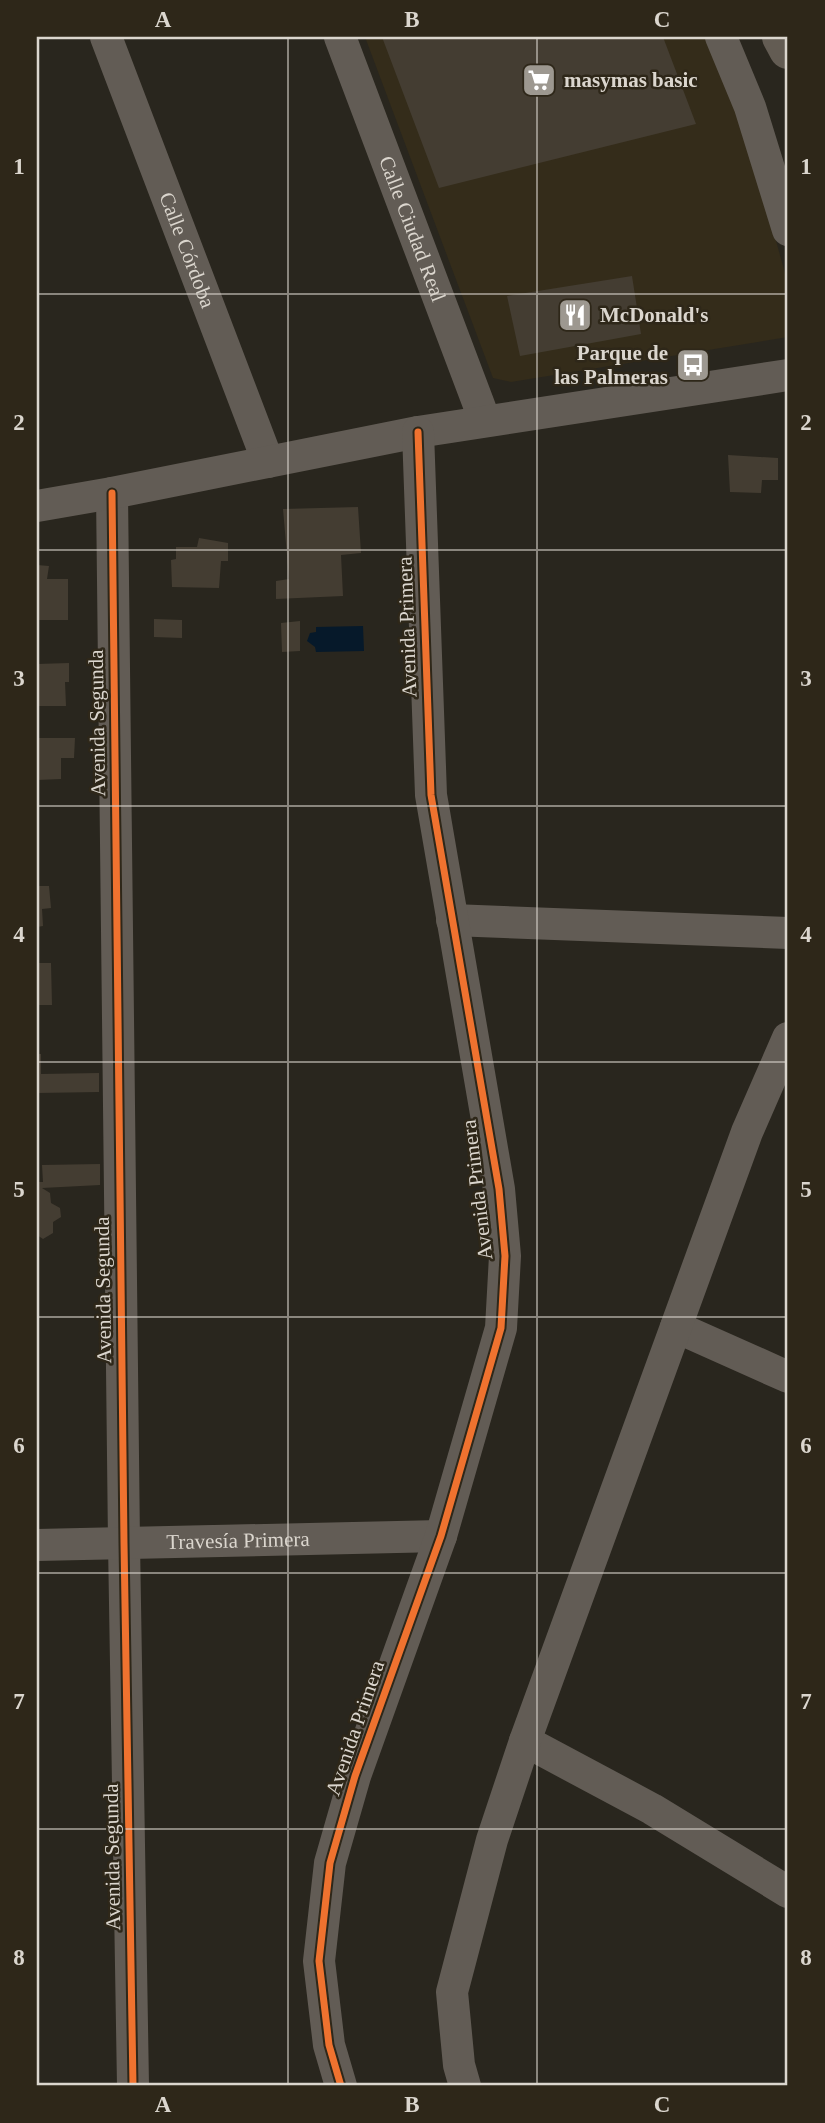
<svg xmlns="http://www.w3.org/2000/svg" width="825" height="2123" font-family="'Times New Roman',serif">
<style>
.built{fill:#342c1a}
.water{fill:#06192a}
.building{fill:#443d32}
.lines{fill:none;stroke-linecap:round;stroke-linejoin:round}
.minor{stroke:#625c55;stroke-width:32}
.primary{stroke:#635c53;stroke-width:38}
.cycleway-casing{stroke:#2e2719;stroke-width:11}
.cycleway{stroke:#ef722f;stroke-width:7}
.grid{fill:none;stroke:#dbd6ce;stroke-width:2;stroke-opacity:0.55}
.labels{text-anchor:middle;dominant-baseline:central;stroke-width:5;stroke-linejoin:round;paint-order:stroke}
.poi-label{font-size:21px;font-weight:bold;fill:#dbd6ce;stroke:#2e2719;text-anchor:start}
.street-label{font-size:21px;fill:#dbd6ce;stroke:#2e2719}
.neatline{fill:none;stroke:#dbd6ce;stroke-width:2.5}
.grid-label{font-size:23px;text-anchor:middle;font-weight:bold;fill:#dbd6ce}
</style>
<rect width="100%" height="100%" fill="#29261e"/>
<!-- built -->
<path class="built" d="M365,37H708L738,104L788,284V337L511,382L493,378Z"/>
<!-- water -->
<path class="water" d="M363,626L364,651L316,652L315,647L307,641L310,633L316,632V627Z"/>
<!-- building -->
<path class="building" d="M382,37H663L696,124L439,188Z
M632,276L641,334L520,356L507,296Z
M728,455L778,458V480H762L761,493L730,492Z
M358,507L361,553L341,555L343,596L276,599V581L289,579L283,509Z
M199,538L228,543V561H221L219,588L172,587L171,560L176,559V547H197Z
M37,565L49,566L47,579H68V620H37Z
M154,619L182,620V638L154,637Z
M300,621V651L282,652L281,623Z
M69,663V682H65L66,706H37V664Z
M37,738H75L74,758H61V779L37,780Z
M37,886H49L51,908L42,909L43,926L37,927Z
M37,963H51L52,1005H37Z
M37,1054H41V1074L99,1073V1092L37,1093Z
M100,1164V1185L42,1188L50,1193L51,1203L60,1208L61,1217L53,1222V1233L43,1239L37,1235V1182H43L42,1165Z"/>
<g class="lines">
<!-- minor -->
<g class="minor">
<path id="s1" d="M106,37L268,462"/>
<path id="s2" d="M340,37L485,421"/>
<path d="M721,37L750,107L788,230"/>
<path d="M112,493L124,1543L133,2086"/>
<path d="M37,506L112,493L418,432L788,375"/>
<path d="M452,920L788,933"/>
<path d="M676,1327L788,1377"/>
<path id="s3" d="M37,1545L441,1536"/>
<path d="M525,1741L652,1809L788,1892"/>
<path d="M341,2086L329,2045L319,1961L330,1863L355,1776L441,1536L501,1328L505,1256L499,1189L431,795L418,432"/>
<path d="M465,2086L459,2065L452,1992L492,1840L525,1741L747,1132L788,1038"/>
</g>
<!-- primary -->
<path class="primary" d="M781,37L788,50"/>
<!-- cycleway casing -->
<g class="cycleway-casing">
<path id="cycleway" d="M112,493L124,1543L133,2086
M341,2086L329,2045L319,1961L330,1863L355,1776L441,1536L501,1328L505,1256L499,1189L431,795L418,432"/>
</g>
<!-- cycleway -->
<use href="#cycleway" class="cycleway"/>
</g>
<!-- grid -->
<path class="grid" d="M288,37V2086M537,37V2086M37,294H788M37,550H788M37,806H788M37,1062H788M37,1317H788M37,1573H788M37,1829H788"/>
<!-- icons -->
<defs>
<g id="supermarket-square" transform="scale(1.75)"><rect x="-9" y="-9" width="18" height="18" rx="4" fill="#9d9890" stroke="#2e2719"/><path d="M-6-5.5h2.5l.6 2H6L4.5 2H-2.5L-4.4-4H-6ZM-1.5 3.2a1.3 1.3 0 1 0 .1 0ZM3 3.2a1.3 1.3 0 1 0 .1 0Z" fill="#fff"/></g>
<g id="restaurant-square" transform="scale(1.75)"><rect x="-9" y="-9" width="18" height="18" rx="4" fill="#9d9890" stroke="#2e2719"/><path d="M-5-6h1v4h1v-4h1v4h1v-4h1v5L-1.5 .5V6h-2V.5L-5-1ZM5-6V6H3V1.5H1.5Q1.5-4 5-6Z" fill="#fff"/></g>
<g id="bus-square" transform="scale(1.75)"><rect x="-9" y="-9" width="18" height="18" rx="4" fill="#9d9890" stroke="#2e2719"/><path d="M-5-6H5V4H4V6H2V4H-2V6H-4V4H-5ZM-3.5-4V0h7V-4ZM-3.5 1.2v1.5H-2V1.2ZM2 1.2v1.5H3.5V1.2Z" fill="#fff"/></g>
</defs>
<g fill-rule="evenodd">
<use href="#supermarket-square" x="539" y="80"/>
<use href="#restaurant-square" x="575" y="315"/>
<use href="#bus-square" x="693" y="365"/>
</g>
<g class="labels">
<!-- poi labels -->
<g class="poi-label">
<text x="564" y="80">masymas basic</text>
<text x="600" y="315">McDonald's</text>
<text x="668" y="353" text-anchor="end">Parque de<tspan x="668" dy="24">las Palmeras</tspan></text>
</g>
<!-- street labels -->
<g class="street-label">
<text stroke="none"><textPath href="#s2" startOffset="205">Calle Ciudad Real</textPath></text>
<text stroke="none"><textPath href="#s1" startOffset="228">Calle Córdoba</textPath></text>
<text transform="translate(407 627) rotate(-92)">Avenida Primera</text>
<text transform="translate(97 723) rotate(-91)">Avenida Segunda</text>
<text transform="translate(477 1190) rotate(-97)">Avenida Primera</text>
<text transform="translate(103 1290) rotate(-91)">Avenida Segunda</text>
<text stroke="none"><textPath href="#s3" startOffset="201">Travesía Primera</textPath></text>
<text transform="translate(355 1728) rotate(-71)">Avenida Primera</text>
<text transform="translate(112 1857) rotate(-91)">Avenida Segunda</text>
</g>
</g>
<!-- border -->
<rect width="825" height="2123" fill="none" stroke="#2e2719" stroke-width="77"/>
<rect x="38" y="38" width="748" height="2046" class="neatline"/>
<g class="grid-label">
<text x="163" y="27">A</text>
<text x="412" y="27">B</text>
<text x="662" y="27">C</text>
<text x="19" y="174">1</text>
<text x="806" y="174">1</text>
<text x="19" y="430">2</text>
<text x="806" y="430">2</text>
<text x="19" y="686">3</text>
<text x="806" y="686">3</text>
<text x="19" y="942">4</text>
<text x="806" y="942">4</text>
<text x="19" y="1197">5</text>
<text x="806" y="1197">5</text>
<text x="19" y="1453">6</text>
<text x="806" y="1453">6</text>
<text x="19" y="1709">7</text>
<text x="806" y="1709">7</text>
<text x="19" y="1965">8</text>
<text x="806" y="1965">8</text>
<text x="163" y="2112">A</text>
<text x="412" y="2112">B</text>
<text x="662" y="2112">C</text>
</g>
</svg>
